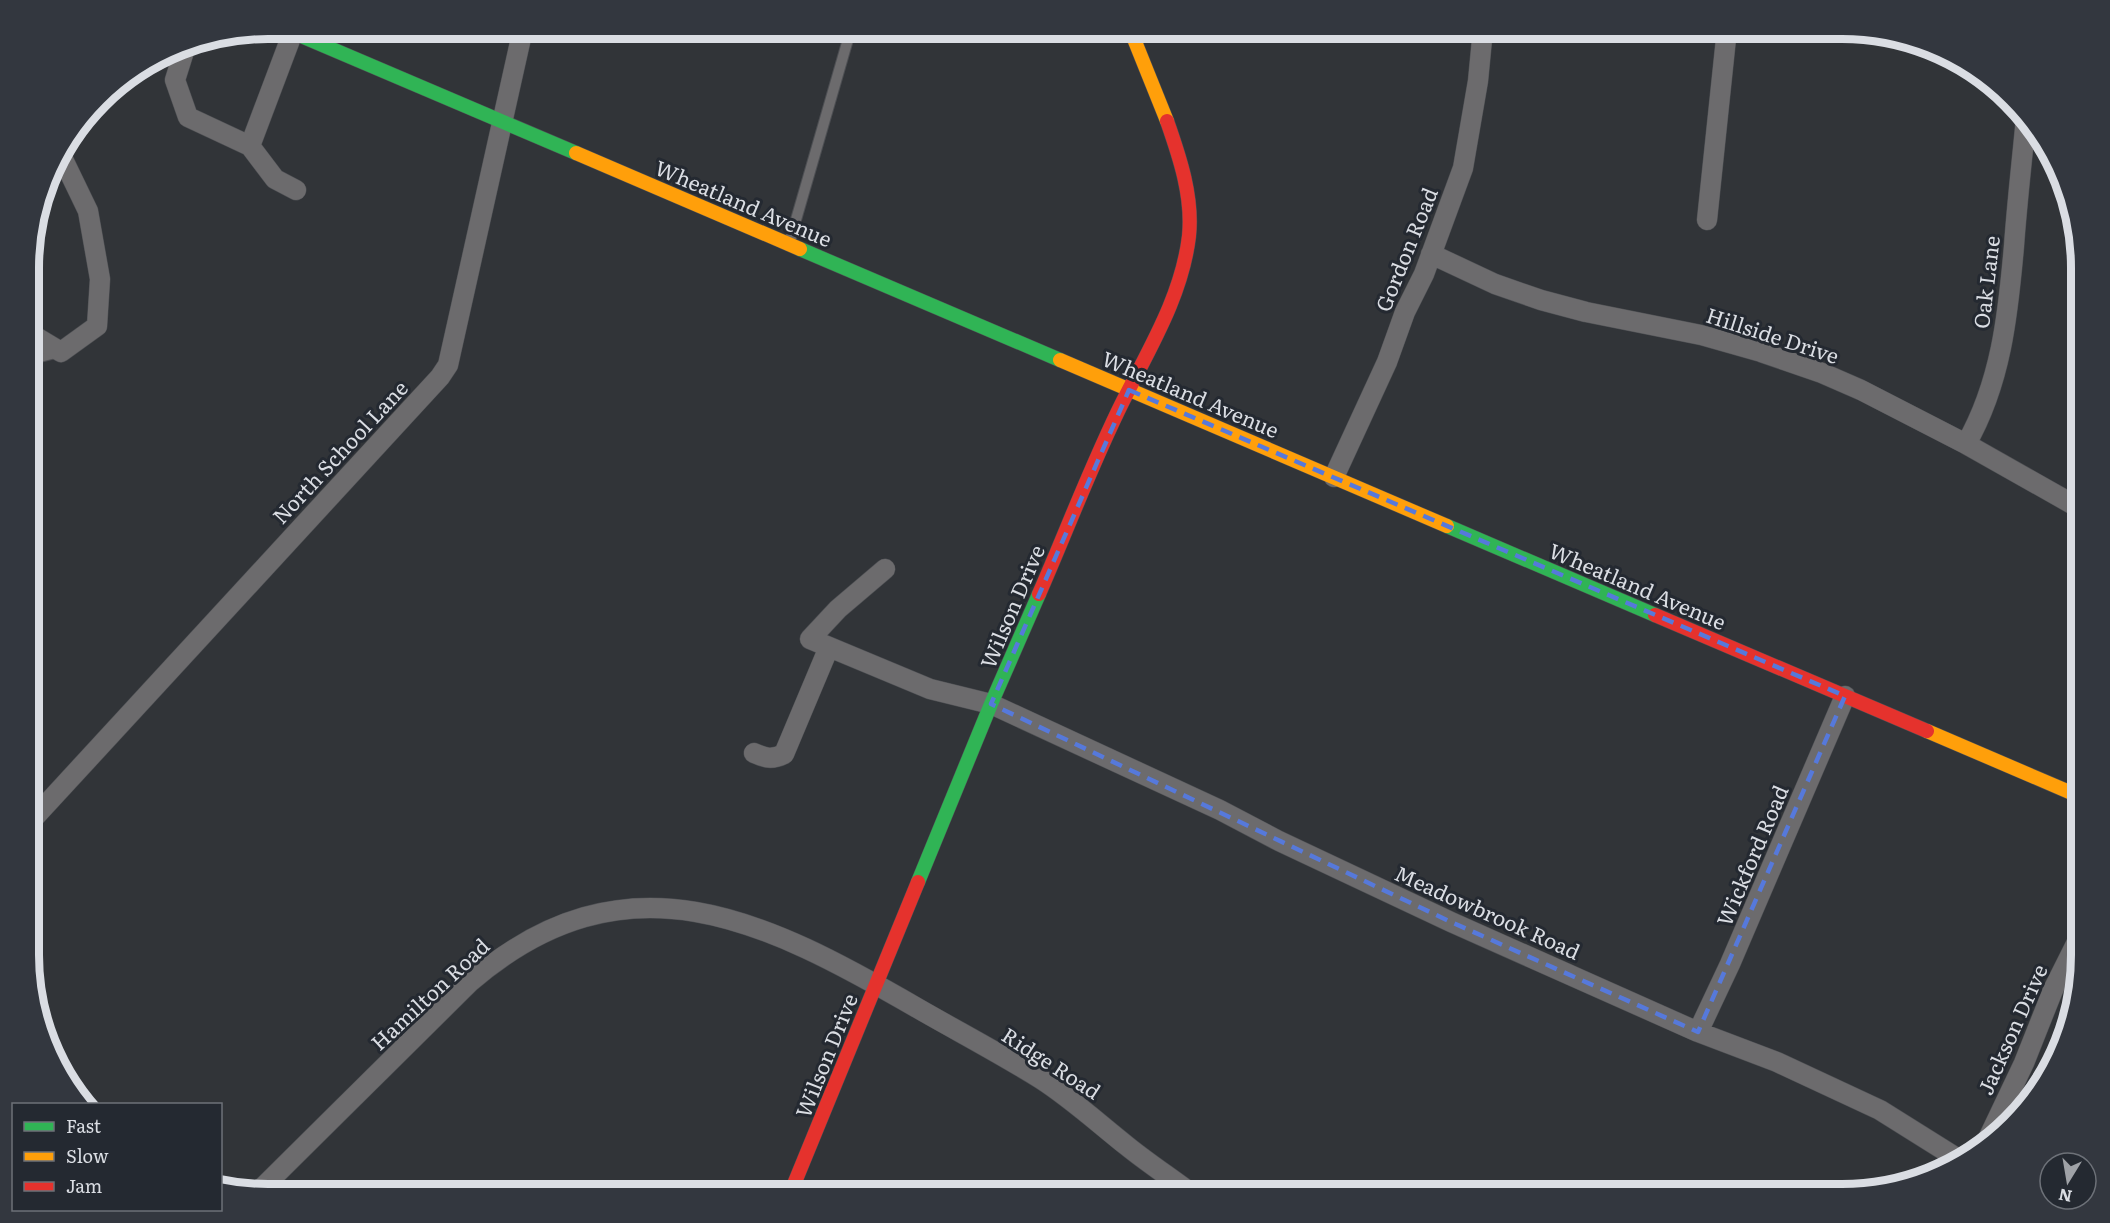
<svg xmlns="http://www.w3.org/2000/svg" width="2110" height="1223" font-family="Literata,serif">
<style>
.lines{fill:none;stroke-linecap:round;stroke-linejoin:round}
.lane-casing{stroke:#4d4f53;stroke-width:12}
.street-casing{stroke:#4d4f53;stroke-width:21}
.fast-casing{stroke:#4d4f53;stroke-width:15}
.slow-casing{stroke:#4d4f53;stroke-width:15}
.jam-casing{stroke:#4d4f53;stroke-width:15}
.lane{stroke:#6c6b6d;stroke-width:10}
.street{stroke:#6c6b6d;stroke-width:20}
.fast{stroke:#30b455;stroke-width:14}
.slow{stroke:#ff9f0a;stroke-width:14}
.jam{stroke:#e5322d;stroke-width:14}
.marked{fill:none;stroke:#5679db;stroke-width:4.5;stroke-dasharray:12 8;stroke-linejoin:round}
.labels{text-anchor:middle;dominant-baseline:central;stroke-width:6;stroke-linejoin:round;paint-order:stroke}
.street-label{font-size:21px;fill:#dadde3;stroke:#242931}
.rim{fill:none;stroke:#dadde3;stroke-width:8}
</style>
<rect width="100%" height="100%" fill="#313438"/>
<g class="lines">
<!-- lane casing -->
<g class="lane-casing">
<path id="lane" d="M789,244L851,29
M31,354L40,357L59,352"/>
</g>
<!-- street casing -->
<g class="street-casing">
<path id="street" d="M186,45L175,80L188,117L250,146L275,179L296,190
M250,146L293,32
M1707,220L1727,29
M1431,254L1495,284L1541,300L1586,312L1701,335L1761,352L1822,373L1861,390L1966,444L2081,509
M31,334L61,352L97,326L100,279L88,211L60,153
M1966,444C2001,383 2008,315 2014,246C2017,203 2022,161 2026,118
M1334,477L1387,362L1405,312L1424,274L1463,168L1478,81L1483,29
M885,569L838,609L810,639L930,689L991,704L1220,810L1279,841L1451,922L1698,1032L1777,1062L1880,1110L1963,1162
M754,753C765,758 772,760 784,754L829,647
M31,821L440,377L448,365L523,29
M1698,1032L1730,964L1845,696
M1985,1145L2024,1063L2053,990L2081,934
M257,1193L470,982C626,848 765,920 919,1009C959,1032 1001,1054 1041,1079C1072,1099 1098,1123 1127,1146C1148,1163 1171,1178 1192,1194"/>
</g>
<!-- fast casing -->
<g class="fast-casing">
<path id="fast" d="M285,29L576,153
M800,249L1060,360
M1447,526L1655,615
M918,882L991,704L1039,594"/>
</g>
<!-- slow casing -->
<g class="slow-casing">
<path id="slow" d="M1130,29L1167,121
M576,153L800,249
M1060,360L1447,526
M1927,731L2081,797"/>
</g>
<!-- jam casing -->
<g class="jam-casing">
<path id="jam" d="M1039,594C1067,530 1092,463 1123,401C1149,349 1182,296 1189,236C1193,197 1180,158 1167,121
M1655,615L1927,731
M790,1194L918,882"/>
</g>
<!-- lane -->
<use href="#lane" class="lane"/>
<!-- street -->
<use href="#street" class="street"/>
<!-- fast -->
<use href="#fast" class="fast"/>
<!-- slow -->
<use href="#slow" class="slow"/>
<!-- jam -->
<use href="#jam" class="jam"/>
</g>
<!-- marked area -->
<path class="marked" d="M1129,390L1845,696L1698,1032L1451,922L991,704Z"/>
<g class="labels">
<!-- street labels -->
<g class="street-label">
<text transform="translate(744 202) rotate(23)">Wheatland Avenue</text>
<text transform="translate(1405 249) rotate(-68)">Gordon Road</text>
<text transform="translate(1985 282) rotate(-83)">Oak Lane</text>
<text transform="translate(1773 334) rotate(18)">Hillside Drive</text>
<text transform="translate(1191 393) rotate(23)">Wheatland Avenue</text>
<text transform="translate(339 451) rotate(-47)">North School Lane</text>
<text transform="translate(1638 585) rotate(23)">Wheatland Avenue</text>
<text transform="translate(1011 606) rotate(-67)">Wilson Drive</text>
<text transform="translate(1751 855) rotate(-67)">Wickford Road</text>
<text transform="translate(1488 911) rotate(24)">Meadowbrook Road</text>
<text transform="translate(429 993) rotate(-43)">Hamilton Road</text>
<text transform="translate(2011 1029) rotate(-66)">Jackson Drive</text>
<text transform="translate(825 1055) rotate(-68)">Wilson Drive</text>
<text transform="translate(1052 1062) rotate(33)">Ridge Road</text>
</g>
</g>
<!-- crop -->
<path d="M0 0H2110V1223H0ZM268 39H1842A229 229 0 0 1 2071 268V955A229 229 0 0 1 1842 1184H268A229 229 0 0 1 39 955V268A229 229 0 0 1 268 39Z" fill="#33373f" fill-rule="evenodd"/>
<path class="rim" d="M268 39H1842A229 229 0 0 1 2071 268V955A229 229 0 0 1 1842 1184H268A229 229 0 0 1 39 955V268A229 229 0 0 1 268 39Z"/>
<!-- legend -->
<rect x="12" y="1103" width="210" height="108" fill="#242931" stroke="#6d7178" stroke-width="1.5"/>
<rect x="24" y="1122" width="30" height="9" fill="#30b455" stroke="#6d7178" stroke-width="1.5"/>
<text x="66" y="1133" font-size="18" fill="#dadde3">Fast</text>
<rect x="24" y="1152" width="30" height="9" fill="#ff9f0a" stroke="#6d7178" stroke-width="1.5"/>
<text x="66" y="1163" font-size="18" fill="#dadde3">Slow</text>
<rect x="24" y="1182" width="30" height="9" fill="#e5322d" stroke="#6d7178" stroke-width="1.5"/>
<text x="66" y="1193" font-size="18" fill="#dadde3">Jam</text>
<!-- north arrow -->
<g transform="translate(2068 1181) rotate(191)"><circle r="28" fill="#242931" stroke="#6d7178" stroke-width="1.5"/>
<path d="M0-4.5L10 22L0 15L-10 22Z" fill="#9fa2a7"/>
<text y="-9" font-size="16" font-weight="bold" text-anchor="middle" fill="#dadde3">N</text>
</g>
</svg>
